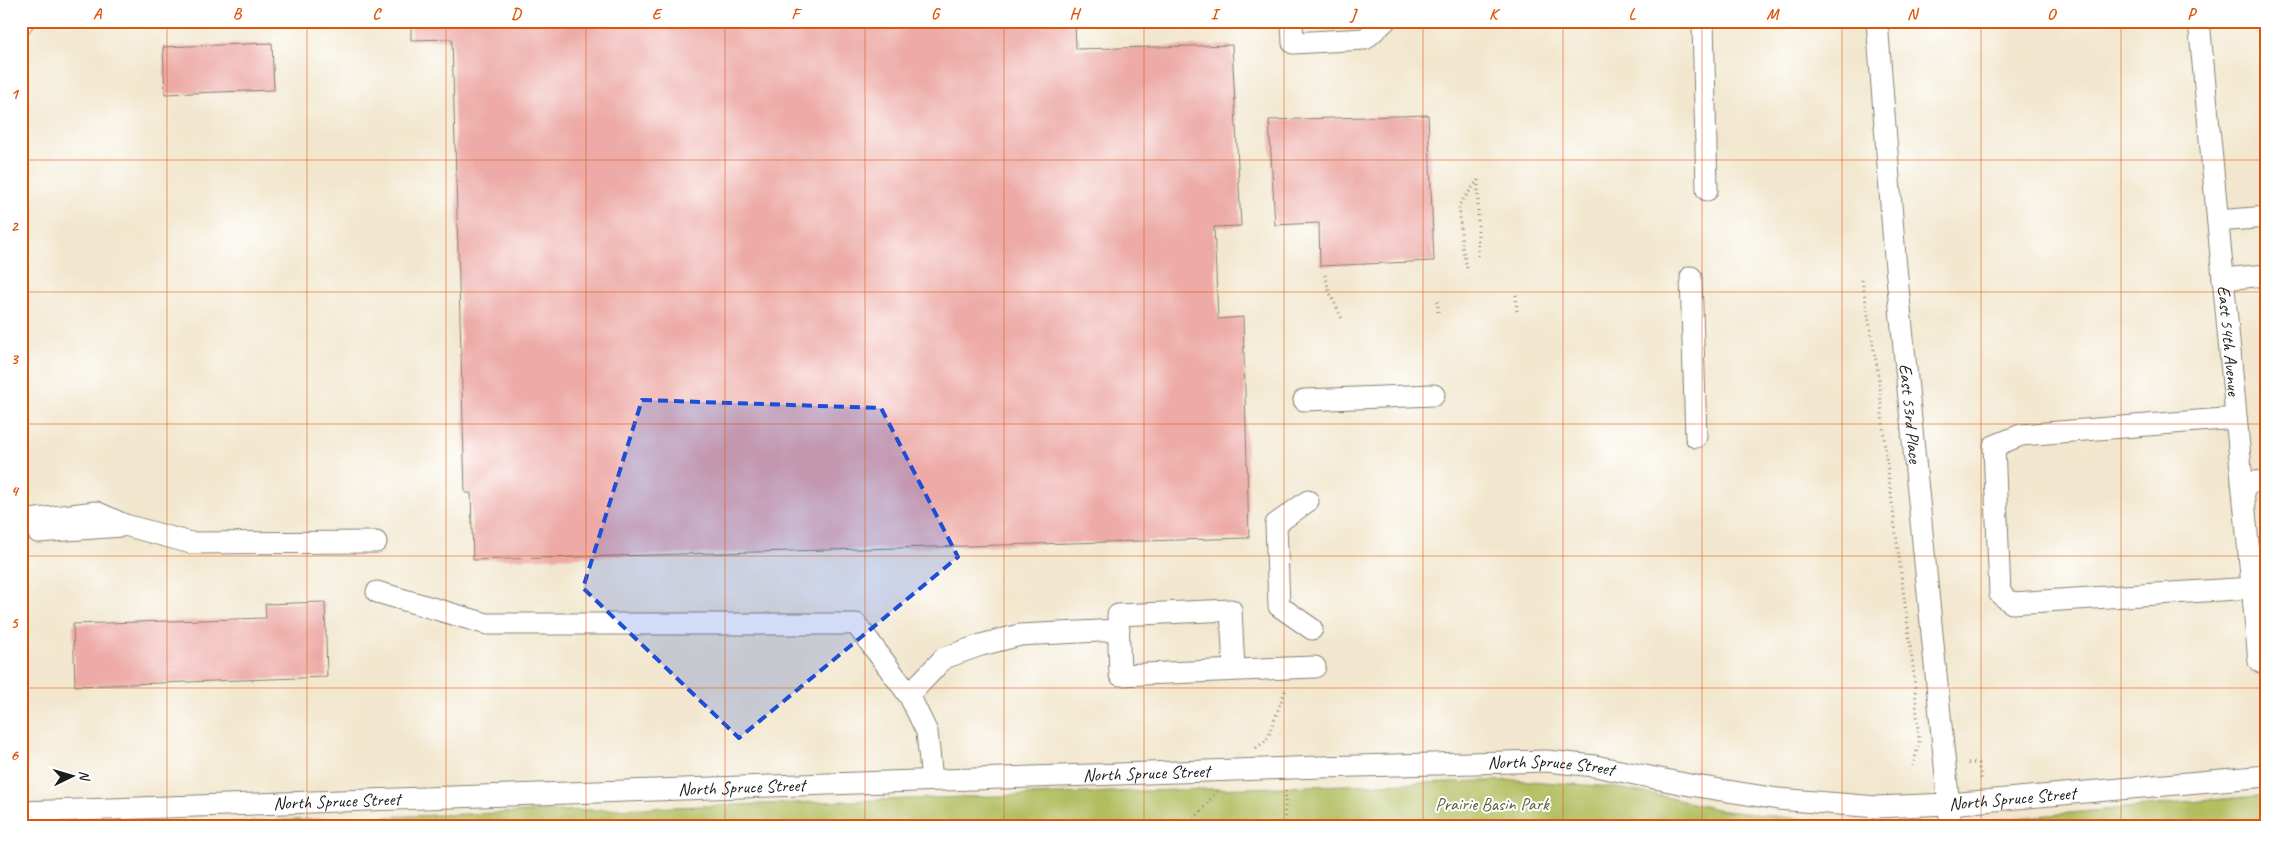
<svg xmlns="http://www.w3.org/2000/svg" width="2288" height="848" font-family="Caveat,sans-serif">
<style>
.green{fill:#b1bd5f;stroke:#666c3e}
.building{fill:#edaaa6}
.lines{fill:none;stroke-linecap:round;stroke-linejoin:round}
.minor-casing{stroke:#878275;stroke-width:23}
.path{stroke:#878275;stroke-width:3;stroke-dasharray:1 4;stroke-linecap:butt}
.minor{stroke:#fff;stroke-width:21}
.marked{fill:#1d4ed8;fill-opacity:0.2;stroke:#1d4ed8;stroke-width:4;stroke-dasharray:10 6;stroke-linejoin:round}
.grid{fill:none;stroke:#de560d;stroke-width:1;stroke-opacity:0.55}
.labels{text-anchor:middle;dominant-baseline:central;stroke-width:4;stroke-linejoin:round;paint-order:stroke}
.street-label{font-size:18px;fill:#1c1c1c;stroke:#fff}
.park-label{font-size:18px;fill:#585c37;stroke:#fff}
.neatline{fill:none;stroke:#de560d;stroke-width:2}
.grid-label{font-size:16px;text-anchor:middle;font-weight:bold;fill:#de560d}
</style>
<rect width="100%" height="100%" fill="#fff"/>
<filter id="ink" filterUnits="userSpaceOnUse"><feTurbulence type="fractalNoise" baseFrequency=".02" numOctaves="2"/><feDisplacementMap in="SourceGraphic" scale="10" xChannelSelector="R" yChannelSelector="G"/><feConvolveMatrix kernelMatrix="1 2 1 2 8 2 1 2 1" color-interpolation-filters="sRGB"/></filter>
<filter id="wash" filterUnits="userSpaceOnUse"><feTurbulence type="fractalNoise" baseFrequency=".0096" numOctaves="4" result="noise"/><feDisplacementMap in="SourceGraphic" scale="20" xChannelSelector="R" yChannelSelector="G"/><feGaussianBlur stdDeviation="1.12" result="paint"/><feColorMatrix in="noise" values="0 0 0 0 0 0 0 0 0 0 0 0 0 0 0 0 0 1.4 0 .05"/><feComposite in="paint" operator="in"/></filter>
<g filter="url(#wash)">
<rect width="100%" height="100%" fill="#f2e7ce"/>
<!-- green -->
<path class="green" d="M1516,780L1612,787L1662,796L1725,811L1884,827H87L1143,791Z
M2267,795V827H1975L1993,820Z"/>
<g id="blocks">
<!-- building -->
<path class="building" d="M411,21H1075L1076,49L1232,45L1241,226L1214,227L1218,319L1243,317L1249,538L473,560L471,493H465L452,39L411,40Z
M272,43L274,90L165,94L163,47Z
M1428,115L1434,261L1320,266L1319,223L1275,225L1269,120Z
M325,602L327,677L75,686L73,624L266,618L265,604Z"/>
</g>
</g>
<g filter="url(#ink)">
<use href="#blocks" fill-opacity="0" stroke="#878275" stroke-width="1"/>
<g class="lines">
<!-- minor casing -->
<g class="minor-casing">
<g id="minor">
<path d="M1292,21L1293,43L1365,39L1385,21"/>
<path d="M1703,21L1707,190"/>
<path id="s1" d="M1877,21L1895,257L1951,827"/>
<path id="s2" d="M2199,21L2259,661L2267,665"/>
<path d="M21,25L23,21"/>
<path d="M2218,221L2267,217"/>
<path d="M1691,277L1696,437"/>
<path d="M2223,279L2267,275"/>
<path d="M1304,400L1434,395"/>
<path d="M2236,418L2021,435L1994,446L2000,594L2012,603L2252,588"/>
<path d="M2242,483L2267,481"/>
<path d="M1308,501L1276,524L1279,606L1312,629"/>
<path d="M21,521L96,512L125,525L191,543L376,542"/>
<path d="M38,532L122,526"/>
<path d="M377,592L487,624H856L909,695L927,732L932,780"/>
<path d="M1234,670L1231,610L1118,615L1120,675L1287,668L1315,667"/>
<path d="M909,695L944,658L981,645L1020,635L1119,630"/>
<path id="s3" d="M21,812L1320,767L1546,761L1595,766L1690,785L1778,799L1877,807L1949,804L2267,776"/>
</g>
</g>
<!-- path -->
<path class="path" d="M1478,180V259
M1467,268L1462,246L1459,205L1478,180
M1325,275L1329,291L1342,319
M1862,280L1879,379L1885,448L1914,675L1919,742L1913,766
M1516,295L1517,312
M1438,301V315
M1256,748L1267,740L1286,688
M1968,763H1978L1982,782
M1188,827L1218,790
M1284,827L1286,788"/>
<!-- minor -->
<use href="#minor" class="minor"/>
</g>
</g>
<!-- marked area -->
<path class="marked" d="M642,400L881,408L958,557L739,738L583,588Z"/>
<!-- grid -->
<path class="grid" d="M167,21V827M307,21V827M446,21V827M586,21V827M725,21V827M865,21V827M1004,21V827M1144,21V827M1284,21V827M1423,21V827M1563,21V827M1702,21V827M1842,21V827M1981,21V827M2121,21V827M21,160H2267M21,292H2267M21,424H2267M21,556H2267M21,688H2267"/>
<g class="labels">
<!-- street labels -->
<g class="street-label">
<text stroke="none"><textPath href="#s2" startOffset="321">East 54th Avenue</textPath></text>
<text stroke="none"><textPath href="#s1" startOffset="394">East 53rd Place</textPath></text>
<text stroke="none"><textPath href="#s3" startOffset="1531">North Spruce Street</textPath></text>
<text stroke="none"><textPath href="#s3" startOffset="1126">North Spruce Street</textPath></text>
<text stroke="none"><textPath href="#s3" startOffset="721">North Spruce Street</textPath></text>
<text stroke="none"><textPath href="#s3" startOffset="1996">North Spruce Street</textPath></text>
<text stroke="none"><textPath href="#s3" startOffset="316">North Spruce Street</textPath></text>
</g>
<!-- park labels -->
<g class="park-label">
<text x="1492" y="804">Prairie Basin Park</text>
</g>
</g>
<!-- margin -->
<rect width="2288" height="848" fill="none" stroke="#fff" stroke-width="55"/>
<!-- north arrow -->
<g transform="translate(72 776) rotate(85)" stroke="#ffffff" stroke-width="4" paint-order="stroke">
<path d="M0-4L9 19L0 12L-9 19Z" fill="#1c1c1c"/>
<text y="-8" font-size="14" font-weight="bold" text-anchor="middle" fill="#1c1c1c">N</text>
</g>
<rect x="28" y="28" width="2232" height="792" class="neatline"/>
<g class="grid-label">
<text x="97" y="19">A</text>
<text x="237" y="19">B</text>
<text x="376" y="19">C</text>
<text x="516" y="19">D</text>
<text x="656" y="19">E</text>
<text x="795" y="19">F</text>
<text x="935" y="19">G</text>
<text x="1074" y="19">H</text>
<text x="1214" y="19">I</text>
<text x="1353" y="19">J</text>
<text x="1493" y="19">K</text>
<text x="1632" y="19">L</text>
<text x="1772" y="19">M</text>
<text x="1912" y="19">N</text>
<text x="2051" y="19">O</text>
<text x="2191" y="19">P</text>
<text x="14" y="99">1</text>
<text x="14" y="231">2</text>
<text x="14" y="364">3</text>
<text x="14" y="496">4</text>
<text x="14" y="628">5</text>
<text x="14" y="760">6</text>
</g>
</svg>
